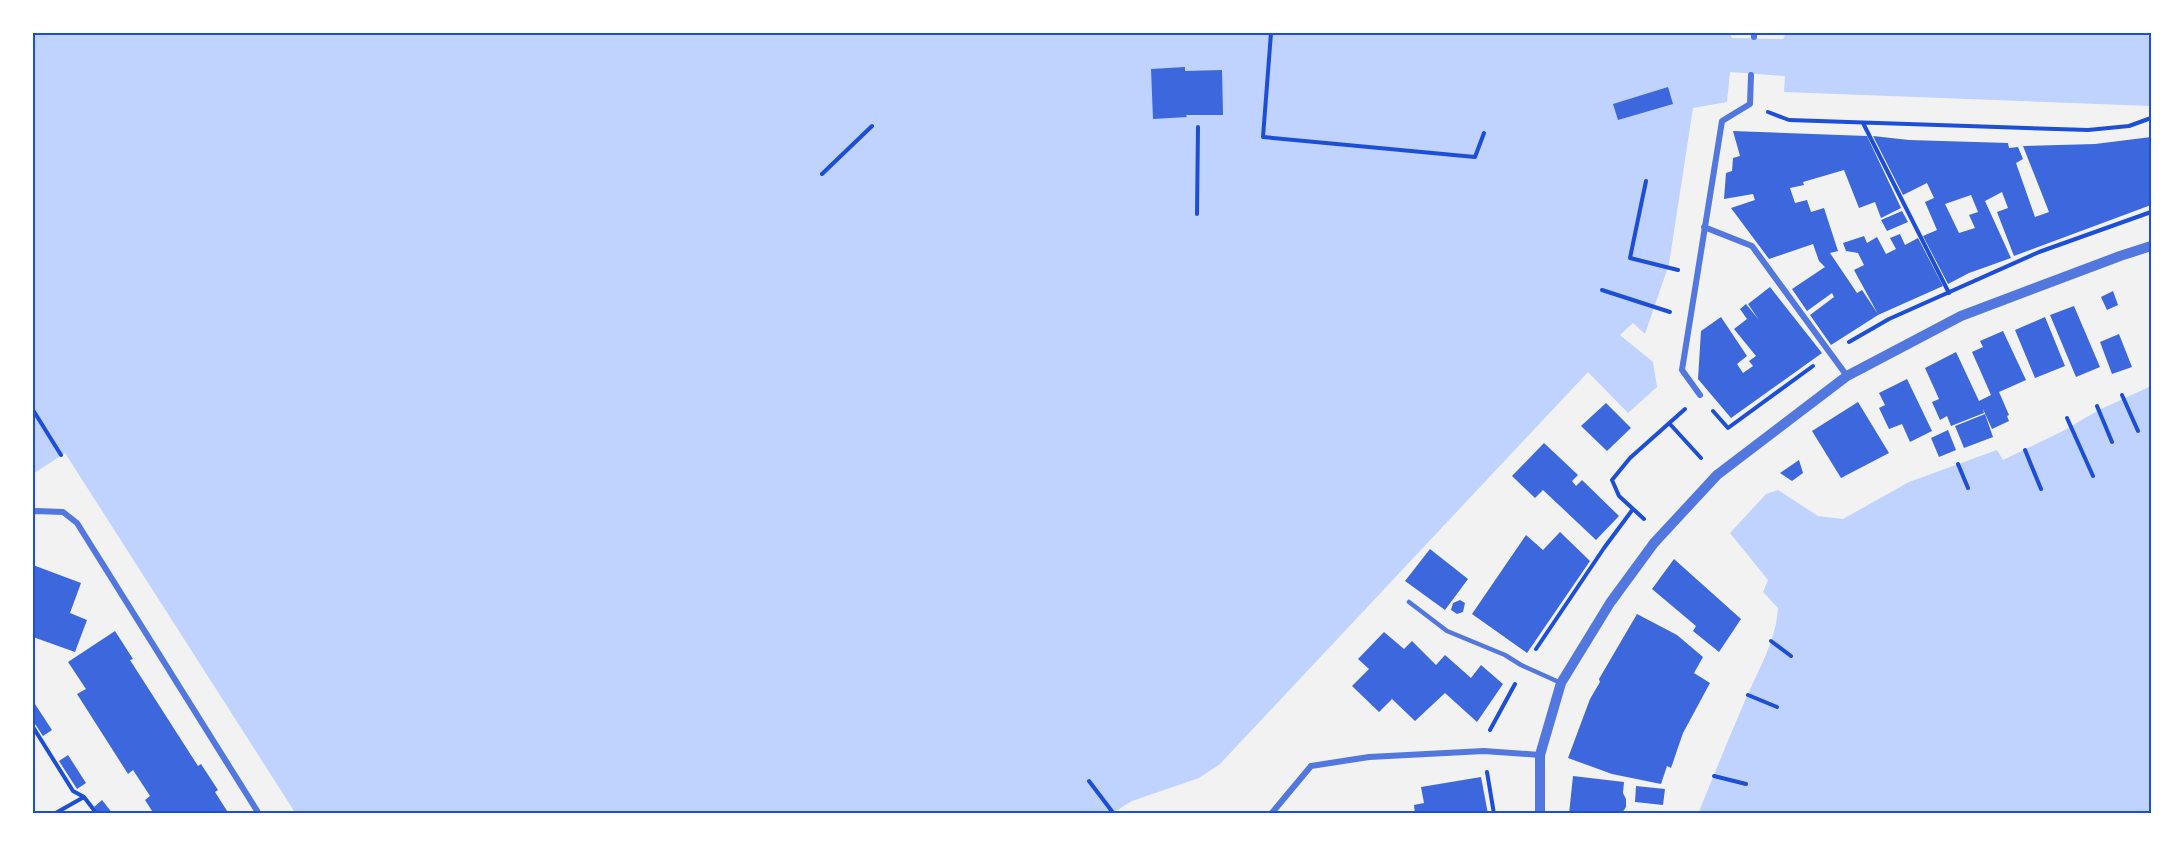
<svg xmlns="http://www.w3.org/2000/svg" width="2184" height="847" font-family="'Roboto Condensed',sans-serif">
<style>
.water{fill:#bfd3fe}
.building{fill:#3d67dc;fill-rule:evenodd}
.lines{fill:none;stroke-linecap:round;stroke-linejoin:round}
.path{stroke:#1d4ed8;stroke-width:4}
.service{stroke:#5277de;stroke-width:4.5}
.minor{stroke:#5277de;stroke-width:6}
.tertiary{stroke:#5277de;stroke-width:10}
.neatline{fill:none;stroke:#1d4ed8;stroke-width:2}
</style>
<rect width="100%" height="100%" fill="#f2f2f2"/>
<!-- water -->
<path class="water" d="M33,33H1729L1732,38L1783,39L1786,33H2151V106L1784,92L1785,76L1730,72L1727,102L1693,108L1669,264L1645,334L1633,323L1620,335L1653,362L1657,387L1628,413L1588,372L1220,764L1199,778L1132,801L1111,814H296L65,453L33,474Z
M2151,386V814H1698C1713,777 1728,740 1744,703C1757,672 1776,642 1778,608L1763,592L1768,580L1730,533L1766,494L1778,490L1818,516L1843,519L1909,482L1997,450L2003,460L2061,432L2099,410Z"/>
<!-- building -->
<path class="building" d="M1185,67V71L1222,70L1223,115H1186L1187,117L1153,119L1151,69Z
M1668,87L1673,104L1618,120L1613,104Z
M1733,131L1867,136L1901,208L1881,218L1875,202L1859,208L1844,170L1803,182L1804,185L1790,188L1795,203L1807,200L1811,212L1824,208L1838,251L1830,253L1857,293L1862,290L1878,314L1854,270L1864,265L1858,253L1846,251L1843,243L1864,236L1867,243L1877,237L1886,254L1896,249L1890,238L1900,234L1905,245L1918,238L1943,286L1878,315L1831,345L1810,315L1834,297L1832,293L1807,311L1792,289L1825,267L1819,261L1813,244L1769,259L1731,208L1755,200L1753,194L1724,199L1726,173L1732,171L1733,158L1740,156Z
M1873,136L1909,140L2008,143L2009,148L2018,147L2023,159L2016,163L2035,217L2049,212L2023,146L2095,144L2151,137V205L2014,256L1997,212L2008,208L2002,192L1985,201L2011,258L1969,273L1948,284L1923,236L1937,230L1925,202L1934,198L1927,183L1903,195ZM1971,195L1978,212L1969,215L1975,228L1959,233L1945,204Z
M1902,211L1908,222L1887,231L1881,220Z
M1770,287L1822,353L1731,418L1698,379L1701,331L1721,317L1747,356L1737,364L1743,373L1753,366L1749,361L1756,356L1734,329L1747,319L1740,309L1746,304L1759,320L1748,304Z
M2113,291L2118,305L2107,310L2101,297Z
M2074,306L2100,367L2076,377L2050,315Z
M2045,317L2065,366L2035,378L2015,330Z
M2003,331L2026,380L1999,392L2009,415L2007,416L2009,421L1992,429L1983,409L1984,413L1951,426L1947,416L1940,420L1932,402L1939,399L1925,368L1956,352L1979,401L1991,395L1972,352L1983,347L1980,341Z
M2119,334L2132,367L2112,374L2100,342Z
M1907,379L1932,431L1910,442L1902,424L1889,429L1879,408L1885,405L1879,393Z
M1858,402L1889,453L1841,478L1812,431Z
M1606,403L1631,428L1607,451L1581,426Z
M1985,414L1993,437L1964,448L1955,426Z
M1948,430L1956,450L1939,457L1931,438Z
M1544,443L1578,475L1572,481L1576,486L1582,480L1619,516L1596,540L1543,490L1535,498L1512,476Z
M1799,460L1803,473L1792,481L1780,473Z
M1560,532L1590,561L1527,653L1472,614L1526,535L1543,550Z
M1430,549L1468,579L1445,610L1405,581Z
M1674,559L1741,619L1719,652L1693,631L1696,626L1652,589Z
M33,565L81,583L70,613L87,620L75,652L33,637Z
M1460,600L1465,603L1463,612L1457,614L1451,610L1453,603Z
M1637,614L1677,635L1703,657L1694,673L1710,683L1683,733L1671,768L1667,766L1661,784L1612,774L1568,758L1590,699L1600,682L1599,679Z
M115,631L133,659L130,660L198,766L201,764L218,790L215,792L229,814H154L145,800L150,796L133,770L128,774L77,694L86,689L68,662Z
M1384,632L1404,649L1412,641L1436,665L1445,655L1471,678L1481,665L1503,684L1477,722L1445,693L1415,721L1392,699L1379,712L1352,686L1369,669L1358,659Z
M33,701L52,730L43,736L33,721Z
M68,755L86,783L77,789L59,761Z
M1573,776L1624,782L1623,793L1626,799V807L1622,813L1569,814Z
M1481,777L1488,814H1415L1414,805L1424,803L1421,787Z
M1636,786L1665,789L1663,805L1635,802Z
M102,800L113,814H99L94,807Z"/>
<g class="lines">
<!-- path -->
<path class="path" d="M1271,33L1263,137L1475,157L1484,133
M1768,112L1789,120L2088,130L2129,126L2151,118
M1863,123L1949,293
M822,174L872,126
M1646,181L1630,258L1678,270
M1197,214L1198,127
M1602,290L1670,312
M1849,342L1889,319L2039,252L2151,212
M2122,395L2138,431
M2097,406L2112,442
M33,410L61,455
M1713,411L1728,428L1813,366
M2067,418L2093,476
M1669,423L1701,458
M2025,450L2041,489
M1958,464L1968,488
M1644,519L1619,496L1612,480L1630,458L1685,409
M1771,641L1791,656
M1536,649L1604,548L1633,509
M1748,695L1777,707
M33,727L73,791L84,797L97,814
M1490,730L1515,684
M1487,772L1494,814
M1714,776L1746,784
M1089,781L1114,814
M54,814L84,797"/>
<!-- service -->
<path class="service" d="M1409,602L1447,631L1505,655L1521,665L1561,683"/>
<!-- minor -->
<path class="minor" d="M1754,37V33
M1704,227L1752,246L1847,376
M1700,395L1682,370L1722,121L1750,104L1751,75
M33,512L36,511L63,512L77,523L259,814
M1271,814L1311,766L1369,757L1484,751L1540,755"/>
<!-- tertiary -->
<path class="tertiary" d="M1540,814V755L1561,683L1610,603L1654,543L1717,475L1847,376L1961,316L2120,256L2151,246"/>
</g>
<!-- border -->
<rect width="2184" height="847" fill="none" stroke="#ffffff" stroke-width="69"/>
<rect x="34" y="34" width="2116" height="778" class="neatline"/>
</svg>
